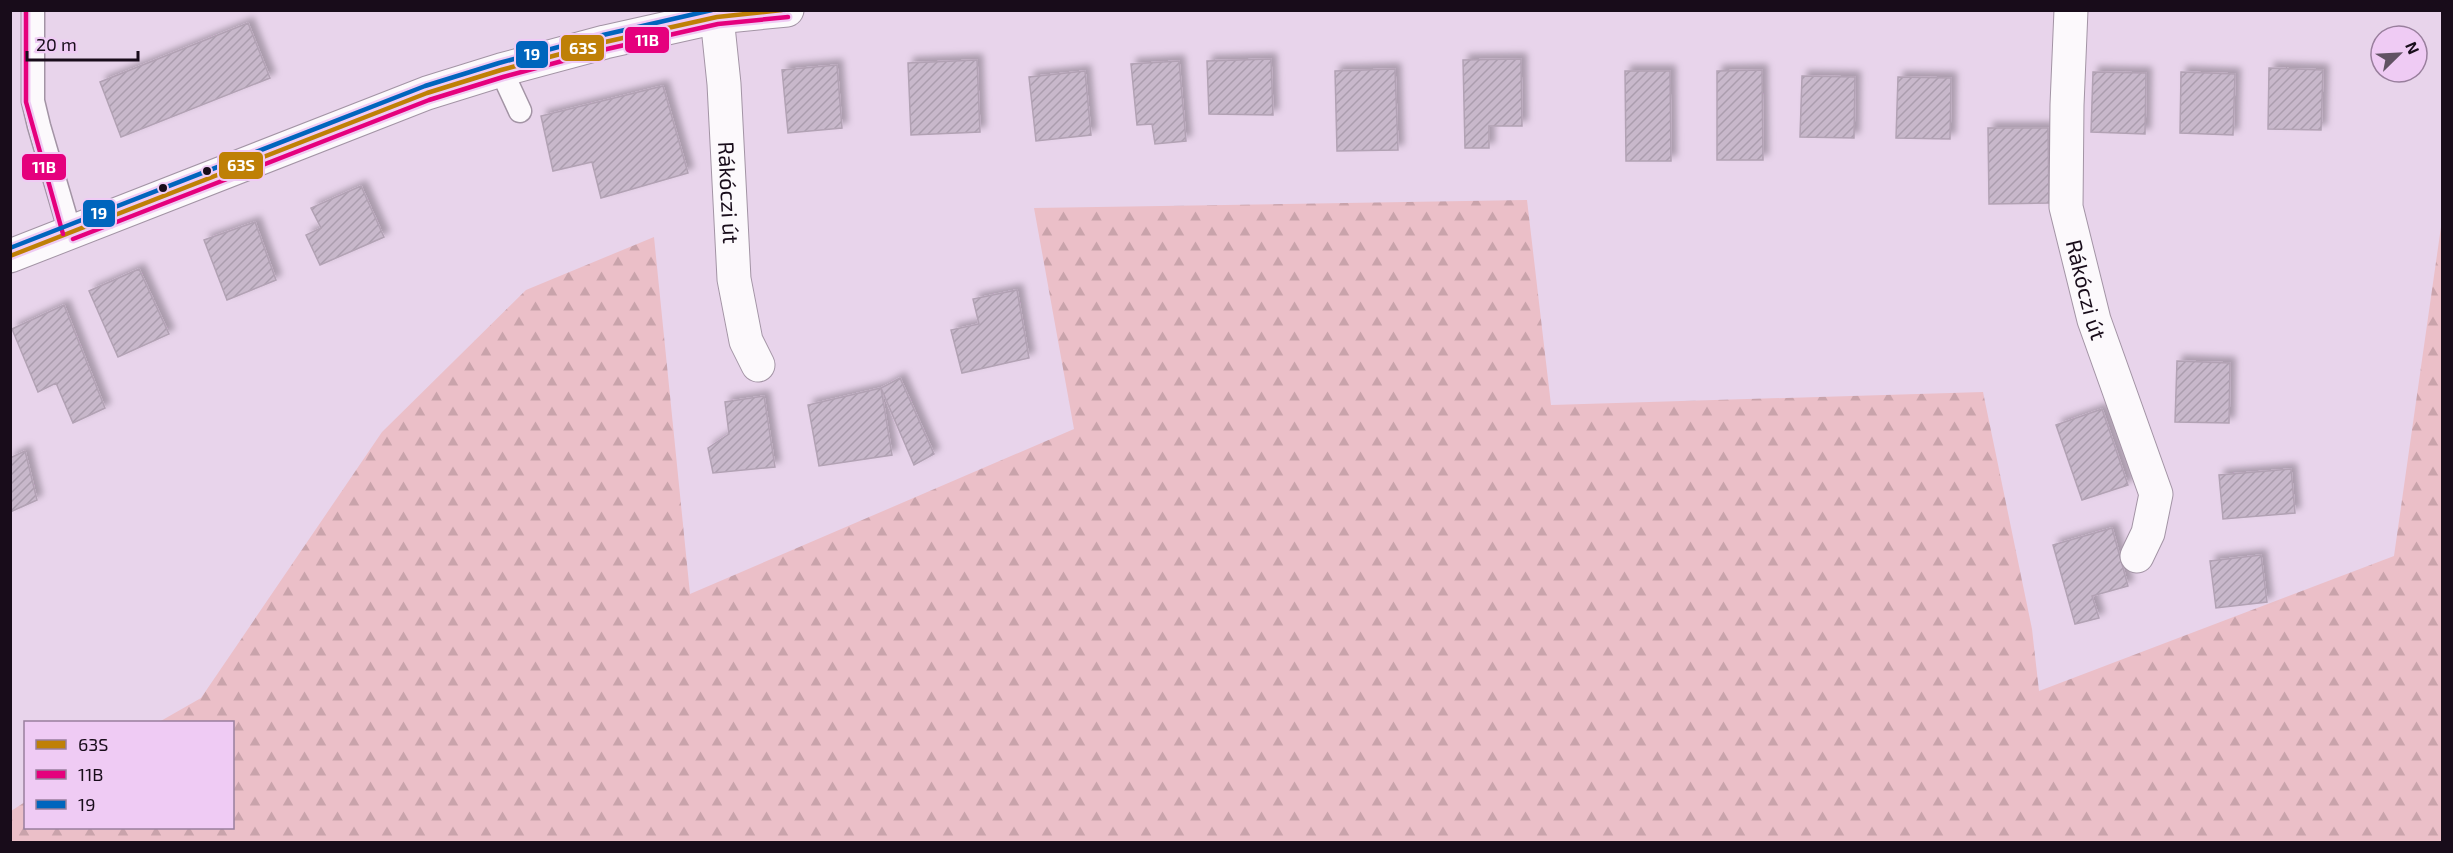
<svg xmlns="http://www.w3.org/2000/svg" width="2453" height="853" font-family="'Exo 2',sans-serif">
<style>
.forest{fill:url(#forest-firs)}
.building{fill:url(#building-hatch);stroke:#b2a2b4;stroke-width:1.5;filter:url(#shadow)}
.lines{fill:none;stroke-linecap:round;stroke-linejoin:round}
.service-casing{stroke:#a394a5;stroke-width:25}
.minor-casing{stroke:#a394a5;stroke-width:35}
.secondary-casing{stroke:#a394a5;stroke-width:35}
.service{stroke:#fcf9fc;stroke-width:22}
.minor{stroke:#fcf9fc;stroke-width:33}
.secondary{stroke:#fcf9fc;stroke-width:33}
.bus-1-casing{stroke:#efcbf4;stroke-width:9}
.bus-2-casing{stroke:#efcbf4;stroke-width:9}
.bus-3-casing{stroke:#efcbf4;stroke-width:9}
.bus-1{stroke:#bf8006;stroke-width:4.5}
.bus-2{stroke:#e5007d;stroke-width:4.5}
.bus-3{stroke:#0065bd;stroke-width:4.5}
.bus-dot{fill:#180c1a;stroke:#efcbf4;stroke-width:2}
.labels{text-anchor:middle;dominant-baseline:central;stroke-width:4.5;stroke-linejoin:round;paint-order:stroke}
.street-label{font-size:22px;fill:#180c1a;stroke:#efcbf4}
.line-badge{stroke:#efcbf4;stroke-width:2}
.badge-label{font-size:16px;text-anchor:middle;font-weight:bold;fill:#fff}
</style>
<defs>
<pattern id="forest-firs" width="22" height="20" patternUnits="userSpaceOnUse" patternTransform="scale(1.5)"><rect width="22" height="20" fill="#ebbfc8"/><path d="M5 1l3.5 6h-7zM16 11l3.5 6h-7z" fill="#c9a3ab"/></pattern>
<pattern id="building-hatch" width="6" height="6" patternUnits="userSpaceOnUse" patternTransform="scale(1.5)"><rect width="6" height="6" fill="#c8b8cb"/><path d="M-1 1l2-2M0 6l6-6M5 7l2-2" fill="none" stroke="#ab9dae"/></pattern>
<filter id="shadow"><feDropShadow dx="5.5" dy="-5.5" stdDeviation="3" flood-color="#0004"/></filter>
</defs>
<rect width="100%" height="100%" fill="#e8d4eb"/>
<!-- forest -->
<path class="forest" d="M1527,200L1551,405L1983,392L2032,629L2039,691L2394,556L2442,220V842H11V811L25,802L26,828H232V722H159L201,698L382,432L526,290L654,237L690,594L1074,429L1034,208Z"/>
<!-- building -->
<path class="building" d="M248,23L270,78L121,137L100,82Z
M1271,59L1273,115L1209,114L1207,61Z
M1521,59L1522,126H1489V148H1465L1463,60Z
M977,60L980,132L911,135L908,63Z
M1179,61L1186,141L1155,144L1152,124L1137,125L1131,64Z
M837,65L842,128L788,133L782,70Z
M2269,68L2323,70L2321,130L2268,129Z
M1395,69L1398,150L1337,151L1335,71Z
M1762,70L1763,160H1717V71Z
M1085,71L1091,135L1036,141L1029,77Z
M1625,71H1670L1671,161H1626Z
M2093,72L2146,73L2145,134L2091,132Z
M2181,72L2235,74L2233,135L2180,133Z
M1802,76L1855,77L1854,138L1800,137Z
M1898,77L1951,78L1950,139L1896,138Z
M663,86L688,173L601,198L592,162L553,171L541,116Z
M1988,128H2048L2049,203L1989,204Z
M361,186L384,237L320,265L306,235L321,228L311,208Z
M255,222L276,280L227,300L204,240Z
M139,269L169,334L118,357L89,291Z
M1017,290L1029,358L962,373L951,330L979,324L973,299Z
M64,305L105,408L73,423L56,383L38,392L12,329Z
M2177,361L2230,363L2229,423L2175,422Z
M900,378L934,454L914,465L881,388Z
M881,388L892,455L819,466L808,405Z
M764,396L775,467L713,473L708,448L729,434L725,402Z
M2102,409L2128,485L2082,500L2056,425Z
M25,451L37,500L10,512V458Z
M2291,469L2295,513L2223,519L2219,475Z
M2112,528L2128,586L2092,596L2099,618L2075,624L2053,545Z
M2261,555L2267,602L2216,608L2210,561Z"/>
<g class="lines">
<!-- service casing -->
<g class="service-casing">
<path id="service" d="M33,10V101L39,126L70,232
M501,70L520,111"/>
</g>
<!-- minor casing -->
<g class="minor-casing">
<g id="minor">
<path id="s1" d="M2071,10L2067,105L2066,207L2094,320L2156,494L2148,533L2137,556"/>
<path id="s2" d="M717,17L724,84L734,279L746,341L758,365"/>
</g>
</g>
<!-- secondary casing -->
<g class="secondary-casing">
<path id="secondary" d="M10,256L427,93L501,70L605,42L717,17L787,10"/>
</g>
<!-- service -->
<use href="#service" class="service"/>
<!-- minor -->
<use href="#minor" class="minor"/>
<!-- secondary -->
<use href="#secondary" class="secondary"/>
<!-- bus-1 casing -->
<g class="bus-1-casing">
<path id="bus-1" d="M10,256L427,93L501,70L605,42L717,17L782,10"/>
</g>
<!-- bus-2 casing -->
<g class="bus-2-casing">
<path id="bus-2" d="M26,10V102L63,234
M73,239L429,100L503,77L607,49L718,24L788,17"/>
</g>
<!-- bus-3 casing -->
<g class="bus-3-casing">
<path id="bus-3" d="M10,248L425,86L499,63L603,35L712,10"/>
</g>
<!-- bus-1 -->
<use href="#bus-1" class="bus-1"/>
<!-- bus-2 -->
<use href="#bus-2" class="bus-2"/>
<!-- bus-3 -->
<use href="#bus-3" class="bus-3"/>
</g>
<!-- markers -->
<g class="bus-dot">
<circle cx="207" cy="171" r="5"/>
<circle cx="163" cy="188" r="5"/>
</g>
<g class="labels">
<!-- street labels -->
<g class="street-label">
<text stroke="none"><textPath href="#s2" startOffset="176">Rákóczi út</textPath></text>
<text stroke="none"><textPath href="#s1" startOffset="282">Rákóczi út</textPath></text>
</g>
</g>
<g class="line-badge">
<rect x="624" y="26" width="46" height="28" rx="6" fill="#e5007d"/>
<rect x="560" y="34" width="45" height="28" rx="6" fill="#bf8006"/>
<rect x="515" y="40" width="34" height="29" rx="6" fill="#0065bd"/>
<rect x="218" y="151" width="46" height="29" rx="6" fill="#bf8006"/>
<rect x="21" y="153" width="46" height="28" rx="6" fill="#e5007d"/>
<rect x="82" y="199" width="34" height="29" rx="6" fill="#0065bd"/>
</g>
<g class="badge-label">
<text x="647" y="46">11B</text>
<text x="583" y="54">63S</text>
<text x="532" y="60">19</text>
<text x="241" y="171">63S</text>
<text x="44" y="173">11B</text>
<text x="99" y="219">19</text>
</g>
<!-- border -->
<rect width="2453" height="853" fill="none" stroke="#180c1a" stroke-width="24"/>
<!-- legend -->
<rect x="24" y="721" width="210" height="108" fill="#efcbf4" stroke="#997f9d" stroke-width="1.5"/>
<rect x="36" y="740" width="30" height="9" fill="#bf8006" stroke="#997f9d" stroke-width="1.5"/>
<text x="78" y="751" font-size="18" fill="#180c1a">63S</text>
<rect x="36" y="770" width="30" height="9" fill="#e5007d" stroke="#997f9d" stroke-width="1.5"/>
<text x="78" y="781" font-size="18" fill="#180c1a">11B</text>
<rect x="36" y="800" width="30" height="9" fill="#0065bd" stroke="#997f9d" stroke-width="1.5"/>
<text x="78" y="811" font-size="18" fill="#180c1a">19</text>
<!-- north arrow -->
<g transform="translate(2399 54) rotate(66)"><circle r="28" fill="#efcbf4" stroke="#997f9d" stroke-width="1.5"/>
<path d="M0-4.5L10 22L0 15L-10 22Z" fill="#615263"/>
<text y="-9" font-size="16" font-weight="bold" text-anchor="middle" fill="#180c1a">N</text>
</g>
<!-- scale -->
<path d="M27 51v9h111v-9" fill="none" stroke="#180c1a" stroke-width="3"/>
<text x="36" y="51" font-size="18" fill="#180c1a" stroke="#efcbf4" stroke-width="4.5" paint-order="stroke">20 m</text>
</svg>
